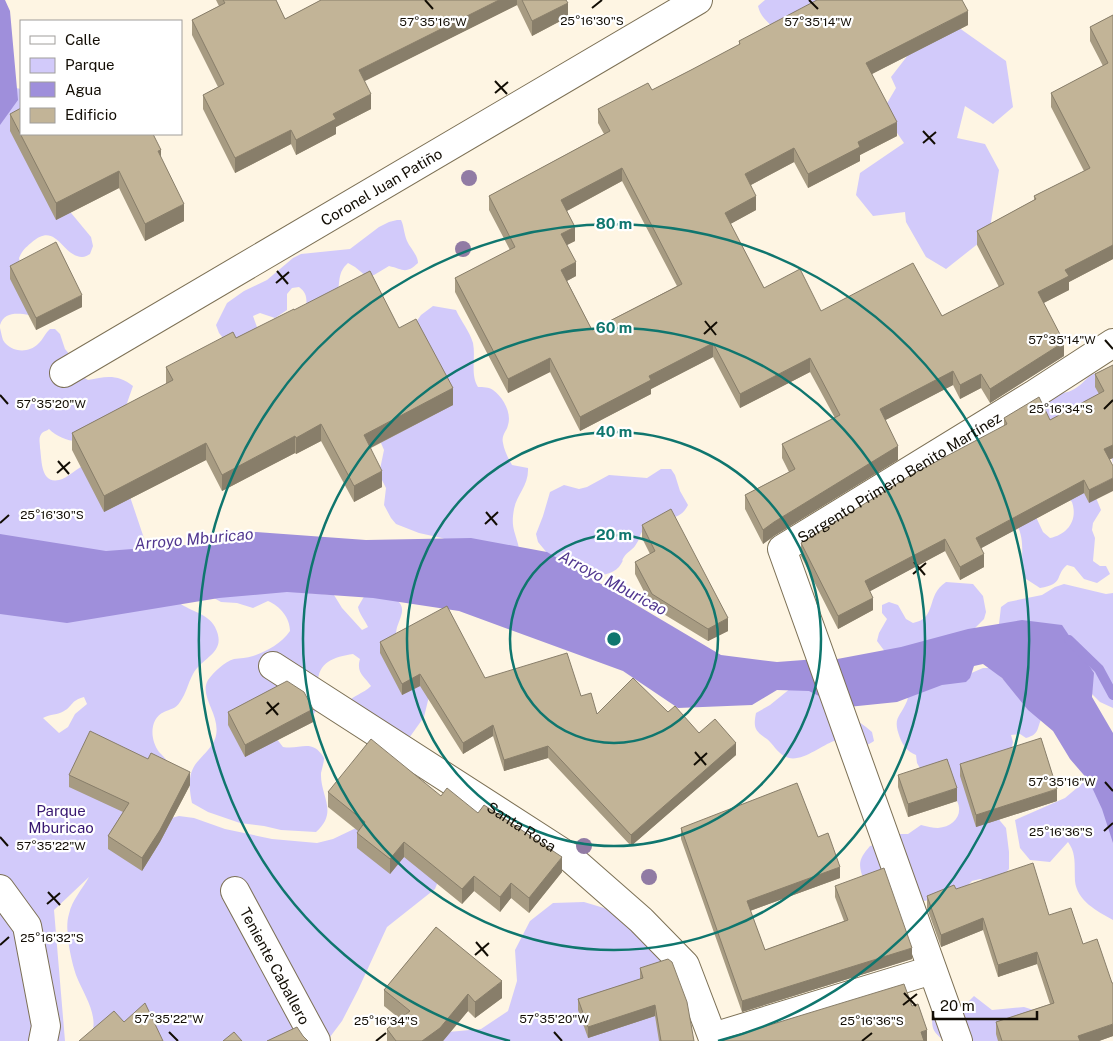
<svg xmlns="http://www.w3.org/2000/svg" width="1113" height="1041" font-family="'Public Sans',sans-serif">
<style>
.green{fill:#d2cafa;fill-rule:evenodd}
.water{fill:#9f8fdb}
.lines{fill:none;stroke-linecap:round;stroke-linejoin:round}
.stream{stroke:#9f8fdb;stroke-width:10}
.minor-casing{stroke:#7c7055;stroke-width:30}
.minor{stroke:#fff;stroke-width:28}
.tree{fill:#917ba4}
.wall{fill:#a79b82;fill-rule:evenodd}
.shaded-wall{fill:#887e6a}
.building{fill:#c2b497;stroke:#887e6a;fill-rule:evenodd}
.ticks{fill:none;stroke:#120d04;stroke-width:2}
.ring{fill:none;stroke:#0f766e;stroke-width:2.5}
.labels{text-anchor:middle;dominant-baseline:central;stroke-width:4.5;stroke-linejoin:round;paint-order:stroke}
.street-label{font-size:15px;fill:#120d04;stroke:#fff}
.park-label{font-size:15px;fill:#371770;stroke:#fff}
.water-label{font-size:16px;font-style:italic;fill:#513790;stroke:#fff}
.ticks-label{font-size:12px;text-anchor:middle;fill:#120d04;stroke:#fff;stroke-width:4.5;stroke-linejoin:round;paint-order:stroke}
.centre{fill:#0f766e;stroke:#fff;stroke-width:2.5}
.ring-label{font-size:15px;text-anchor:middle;font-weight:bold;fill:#0f766e;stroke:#fff;stroke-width:4.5;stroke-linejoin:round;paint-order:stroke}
</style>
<rect width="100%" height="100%" fill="#fef5e3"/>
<!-- green -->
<path class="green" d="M765,0H837L772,26C765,20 760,15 758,6Z
M955,25L1006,61L1013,107L993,124L965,106L957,138L985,144L999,170L989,235L946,269L926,257L906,222L905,212L873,216L856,195L860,173L904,143L893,127L886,105L896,88L891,77L915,46Z
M16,88L21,89V134L62,202L91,237L93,246L90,254C88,255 85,257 82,257C61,256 57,220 31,243C25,248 22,251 19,258L29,315C17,313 4,312 0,325V99Z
M397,220H401C404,226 404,234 407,241C410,248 418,255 418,263C405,275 403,269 389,266L374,275L366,276L355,267L348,263C338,272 340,280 338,292L306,308C307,299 307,293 299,287L292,288L287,294V310L275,318L260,313L253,316L258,330L267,344L224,339L219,333L216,325L227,303L244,291L267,280L293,258L301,254L350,249L379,227L389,222Z
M433,306L456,310C461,321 470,332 473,343C476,358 470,374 478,387C483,387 489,387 493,390C503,397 512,413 508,425C507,431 501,435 503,443C504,450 508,458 512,465L528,468C529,485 517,494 514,509C511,526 514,529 518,544C520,552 520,560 521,568L461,547L442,538L419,533L396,524L391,518L384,505L386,488L379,474L384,450L381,443L375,438L407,335L421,315Z
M0,328C1,332 2,337 3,340C10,352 28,354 38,344C43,340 45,333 50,329H55L60,334L65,349L70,355L75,372L88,380C106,376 118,374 133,386L120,423C112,426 85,440 79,441C69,442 56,436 49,429C47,431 44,431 42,433C38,438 40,442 40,448C42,459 40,484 59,480C68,478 77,468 86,464L124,479L150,556L0,558Z
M1096,373L1099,376L1113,403V464L1110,448L1092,488L1101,510L1093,523L1092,530L1095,538L1093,561L1100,566H1106L1110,574L1097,583L1084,579L1074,567L1067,565C1054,576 1065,584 1040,588L1023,577C1020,558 1026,542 1017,525L1036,517L1043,532L1050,538C1068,534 1078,520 1072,502L988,417L1057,394C1066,393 1073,391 1080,385C1085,381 1089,375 1096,373Z
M661,469H671L675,475L680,491L688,505C679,523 665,515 651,524C637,533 643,535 635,546C632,550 627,552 624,557C620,563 625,558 621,564C615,575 597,577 585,575L580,580L548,554L538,542L536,534L543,516L550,492L564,485L579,489L587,487L609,475L647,478Z
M946,582L973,584L983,596L986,612L984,619L972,631L886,653L877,641L879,633L887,619L882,613V605L889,602L898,605L906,619L913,623C938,618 925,596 946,582Z
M1064,584L1106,594L1113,593V708L1100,702L1089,691L1003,632L999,624L1001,607L1008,602L1042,595L1055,587Z
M0,585L177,601C188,611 208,613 215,627C228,653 203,656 193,674C188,683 186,694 180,702C176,709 170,709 164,712C149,719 150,740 159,752C162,755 165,758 167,761L145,825L179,816L194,818L225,829L272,839L317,843L333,839L375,819L447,858L435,889L387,927L358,990L342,1021L327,1041H89C102,1018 84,996 76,975C71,960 64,929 69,914C72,900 83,888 89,877L54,910L65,1041H0ZM84,697L87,704L75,714L68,727L59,733L43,718C50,714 58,715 64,711C73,706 70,701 84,697Z
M210,585L334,595L342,608L362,630L368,627C365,620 359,614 358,607L366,593C380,595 408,595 401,616C399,623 396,627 396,635L432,684L424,717L407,741L346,704C353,695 363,694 371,686C364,676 356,673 360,659L353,654C333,657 316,663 318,687C318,692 320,701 319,706C313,721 287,728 273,734L283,747C301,750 312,738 324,758C324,763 322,768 321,773C320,796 339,812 316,832L281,830L264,826L240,823L208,812L192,803C189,788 187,772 199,760C205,753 211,748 215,739C223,716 198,697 208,680C213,673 225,661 234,659C240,658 247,658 253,656C267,651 281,644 290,631C290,618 280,606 268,601L253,608L237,603L221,602L214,598Z
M983,668H991L1043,716C1036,727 1041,734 1026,738L1020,734L1011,735L1013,742L996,816L1006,828L1009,852V869L1003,875L988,881L980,879L972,881L967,886L925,901L864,881C858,864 858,860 870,846L878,844L891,834H908L921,825C926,826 933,828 938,828C953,827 964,815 957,801L921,770L917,763L916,755C907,751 904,747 900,738C892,717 900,718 907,701C909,696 908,690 909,685L960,678Z
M806,684L866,727L872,732L874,741C860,751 849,747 834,741C820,746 799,765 784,756C777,752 773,744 767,739C755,731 753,728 756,713L770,705L791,688Z
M1091,776H1113V920C1097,911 1077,901 1075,881C1074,867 1077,854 1068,842L1050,862L1030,860L1020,848L1015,820L1065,798Z
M584,902L614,911L663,949L661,1041H429L448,1032L481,1029L508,1011L517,981L515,950L530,921L553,903Z
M974,996L992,1010L1024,1007L1046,1014L1041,1041H945C935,1034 930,1028 933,1016L940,1012L954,1016Z"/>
<!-- water -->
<path class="water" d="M0,0H5L10,11L18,100L0,125Z
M256,532L366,540L471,538L547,552L721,655L777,662L817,659L835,704L809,691L777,690L752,705L678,708L623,671L459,611L373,598L287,592L219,598L67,623L0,614V534L106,551L186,545Z
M1022,620L1062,625L1094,673L1092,697L1113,733V843L1102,809L1089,781L1070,759L1053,731L1028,710L1002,678L983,664L974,666L970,678L966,682L942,685L897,702L848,707L832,660L901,647L968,629Z"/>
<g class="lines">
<!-- stream -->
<path class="stream" d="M1069,640L1099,669L1113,695"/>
<!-- minor casing -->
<g class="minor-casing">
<g id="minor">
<path id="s1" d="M64,373L698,0"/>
<path id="s2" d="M273,666L568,856L641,920L685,965L714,1041"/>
<path d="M0,889L27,926L46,1026L43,1041"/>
<path id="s3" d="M235,891L316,1041"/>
<path d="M713,1037L932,970"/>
<path id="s4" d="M958,1041L782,549L1033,395L1113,343"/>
</g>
</g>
<!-- minor -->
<use href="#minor" class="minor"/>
</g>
<!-- trees -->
<g class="tree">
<circle cx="469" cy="178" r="8"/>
<circle cx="463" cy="249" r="8"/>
<circle cx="584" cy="846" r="8"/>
<circle cx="649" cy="877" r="8"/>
</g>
<!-- wall -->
<path class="wall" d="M216,0H276L285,19L321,0H566L568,17L532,36L517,5L364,81L371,109L336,127V134L296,155L291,144L235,173L203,109V95L218,87L192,35V20L219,6Z
M1113,15V259L1069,282V290L1043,303L1064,356L990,403L981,388L960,399L953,385L885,420L898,460L774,536L763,544L745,509V495L789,472L782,458V444L835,418L810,372L740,408L713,357L651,389V394L580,431L550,372L508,393L455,292V278L510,250L489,210V196L604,134L598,123V109L652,90L691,70L739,45V41L968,25L872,74L897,136L860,155V161L808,188L794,162L751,185L756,210L730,224L764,288L821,311L942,316L999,287L977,245V231L1034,200V196L1084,171L1051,107V93L1103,66L1090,41V27ZM622,181L677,286L592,330L567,281L576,276L567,245L575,241L567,211Z
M10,114L161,158L184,221L145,241L119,188L56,220L10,131Z
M10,266L82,307L36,330L10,279Z
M294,310L399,328L453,405L371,448L382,487L354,502L321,441L296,454L295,453L222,491L206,460L104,512L72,450V433L166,384V367L236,338Z
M1113,365V458L1109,459L1089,503L1084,493L981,548L984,567L960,580L945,551L870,591L873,610L838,629L801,556V543L1004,426V418L1050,420L1099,394L1095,387V374Z
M642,525L728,631L708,641L652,607L635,574V562L650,554L642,538Z
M380,642L485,678L581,696L597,714L668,712L699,733L736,755L631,846L548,758L504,771L493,736L463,754L420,686L402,695L380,653Z
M228,712L313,722L245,757L228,725Z
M960,764L1057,801L976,827L960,776Z
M69,775L190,785L160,842L142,871L108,849V836L123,812L69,787Z
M898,775L957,801L908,817L898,787Z
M328,792L441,796L478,813L562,872L529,913L511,898L500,912L474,891L462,904L404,857L390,874L357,848V833L358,831L328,807Z
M681,828L818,837L840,878L750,911L765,950L844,921L835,897V886L912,959L742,1012L681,839Z
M956,889L1049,915L1113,1036L1099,1041H998L996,1034V1022L1050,1004L1037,964L998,977L983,930L941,947L927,908V896Z
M436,927L502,998L475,1018L468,1011L443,1041H387V1029L400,1019L384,1006V990Z
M640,968L694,1041H659L655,1016L588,1038L578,1010V999L640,979Z"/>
<!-- shaded-wall -->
<path class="shaded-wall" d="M499,0H517V5L359,84V70Z
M568,3V17L532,36V21Z
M968,11V25L866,77V63Z
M371,94V109L336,127V134L296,155V140L333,114Z
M897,122V136L860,155V161L808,188V174L858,142Z
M291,130V144L235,173V158Z
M794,148V162L745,188V174Z
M161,150V167L158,151Z
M622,168V181L561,214V200Z
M119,171V188L56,220V203Z
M756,196V210L725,227V213Z
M184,204V221L145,241V224Z
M575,227V241L561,248V234Z
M1113,245V259L1069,282V290L1038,306V292L1065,270Z
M576,262V276L561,284V270Z
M82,295V307L36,330V318Z
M1064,342V356L990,403V389Z
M713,343V357L651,389V394L580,431V417L649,376Z
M550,358V372L508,393V379Z
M810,358V372L740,408V394Z
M953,371V385L880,423V409Z
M981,374V388L960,399V385Z
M453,388V405L364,451V435Z
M321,424V441L296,454V438Z
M295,436V453L222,491V475Z
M206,443V460L104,512V496Z
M1113,445V458L1104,462V449Z
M898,446V460L774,536L763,544V530L774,522Z
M382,471V487L354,502V486Z
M1113,478V491L1089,503V490Z
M1084,480V493L976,551V538Z
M945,539V551L865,594V581Z
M984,554V567L960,580V567Z
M873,598V610L838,629V616Z
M728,618V631L708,641V629Z
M420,674V686L402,695V684Z
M313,709V722L245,757V745Z
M493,725V736L463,754V743Z
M736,743V755L631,846V835Z
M548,746V758L504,771V760Z
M190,772V785L160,842L142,871V858Z
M957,788V801L908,817V804Z
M1057,789V801L976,827V815Z
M404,842V857L390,874V859Z
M562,857V872L529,913V898Z
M840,867V878L747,912V901Z
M474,876V891L462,904V889Z
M511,883V898L500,912V897Z
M983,918V930L941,947V935Z
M912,948V959L742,1012V1001Z
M1037,952V964L998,977V965Z
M502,981V998L475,1018V1002Z
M468,994V1011L443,1041H422Z
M655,1005V1016L588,1038V1027Z
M1113,1024V1036L1099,1041H1078V1036Z
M927,1030V1041H921V1032Z"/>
<!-- building -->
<path class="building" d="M223,0H276L285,19L321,0H499L359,70L371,94L333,114L336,119L296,140L291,130L235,158L203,95L224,84L192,20L225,3Z
M522,0H566L568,3L532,21Z
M817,0H962L968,11L866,63L897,122L858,142L860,147L808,174L794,148L745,174L756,196L725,213L764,288L800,269L821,311L913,263L942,316L1004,284L977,231L1036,199L1034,196L1090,168L1051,93L1108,63L1090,27L1113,15V245L1065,270L1069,276L1038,292L1064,342L990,389L981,374L960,385L953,371L880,409L898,446L774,522L763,530L745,495L795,469L782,444L840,415L810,358L740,394L713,343L649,376L651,380L580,417L550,358L508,379L455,278L515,247L489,196L610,131L598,109L648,83L652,90L691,70L740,44L739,41ZM622,168L682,284L592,330L561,270L576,262L561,234L575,227L561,200Z
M21,108V134H153L161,150L158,151L184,204L145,224L119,171L56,203L10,114Z
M56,242L82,295L36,318L10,266Z
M370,271L399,328L416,319L453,388L364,435L382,471L354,486L321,424L296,438L295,436L222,475L206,443L104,496L72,433L173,380L166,367L233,332L236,338L294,309V310Z
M1113,365V445L1104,449L1113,466V478L1089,490L1084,480L976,538L984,554L960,567L945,539L865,581L873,598L838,616L801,543L911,475L1007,424L1004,418L1039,397L1050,420L1104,391L1095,374Z
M671,509L728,618L708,629L652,594L635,562L655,551L642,525Z
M447,606L485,678L567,653L581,696L591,693L597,714L633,678L668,712L675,706L699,733L715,719L736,743L631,835L548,746L504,760L493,725L463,743L420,674L402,684L380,642Z
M287,681L304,692L313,709L245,745L228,712Z
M90,731L148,759L151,753L190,772L160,830L142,858L108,836L129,803L69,775Z
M1041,738L1057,789L976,815L960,764Z
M371,739L441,796L447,788L478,813L484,805L562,857L529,898L511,883L500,897L474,876L462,889L404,842L390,859L357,833L365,822L328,792Z
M947,759L957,788L908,804L898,775Z
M797,783L818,837L828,833L840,867L747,901L765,950L848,920L835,886L884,868L912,948L742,1001L681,828Z
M1033,863L1049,915L1071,908L1083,944L1097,939L1112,983H1113V1024L1078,1036L1080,1041H1002L996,1022L1054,1003L1037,952L998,965L983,918L941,935L927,896L954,885L956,889Z
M436,927L502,981L475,1002L468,994L440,1028L422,1041H396L387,1029L410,1011L384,990Z
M668,959L672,962L687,1002L694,1041H661L655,1005L588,1027L578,999L643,978L640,968Z
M904,984L912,1006L918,1004L927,1030L921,1032L924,1041H723L727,1038Z
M145,1003L163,1041H79L114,1011L124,1022Z
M297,1027L303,1036L308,1041H267Z
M234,1032L242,1041H223Z"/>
<!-- ticks -->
<path class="ticks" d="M425,0L433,9M809,0L818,9M592,8L602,0M495,81L507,94M495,93L508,82M923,131L935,144M923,143L936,132M277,271L288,284M276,283L289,272M705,321L716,335M704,334L717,322M1105,340L1113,349M0,395L8,404M1104,409L1113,400M58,461L69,474M57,473L70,462M486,512L497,525M0,523L9,515M485,524L498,512M914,562L925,575M913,574L926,563M267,702L278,715M266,714L279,703M695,752L706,765M694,765L707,753M1105,782L1113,791M1104,831L1113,823M0,837L8,846M48,892L60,905M47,904L60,893M476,942L488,956M0,945L9,937M475,955L489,943M904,993L916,1006M903,1005L917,994M169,1032L178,1041M554,1032L562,1041M376,1041L386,1033M862,1041L872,1033"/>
<!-- distance rings -->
<g class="ring">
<circle cx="614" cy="639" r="104"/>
<circle cx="614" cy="639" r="207"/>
<circle cx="614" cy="639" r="311"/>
<path d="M510 1041A415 415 0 1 1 718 1041"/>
</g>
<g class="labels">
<!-- street labels -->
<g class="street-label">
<text stroke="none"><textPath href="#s1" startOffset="368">Coronel Juan Patiño</textPath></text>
<text stroke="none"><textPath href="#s4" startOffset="660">Sargento Primero Benito Martínez</textPath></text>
<text stroke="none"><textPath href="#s2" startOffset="296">Santa Rosa</textPath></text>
<text stroke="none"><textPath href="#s3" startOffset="85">Teniente Caballero</textPath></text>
</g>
<!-- park labels -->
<g class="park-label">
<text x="61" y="810">Parque<tspan x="61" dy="17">Mburicao</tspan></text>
</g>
<!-- water labels -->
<g class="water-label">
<text transform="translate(194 539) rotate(-5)">Arroyo Mburicao</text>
<text transform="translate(613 583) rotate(28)">Arroyo Mburicao</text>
</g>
</g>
<g class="ticks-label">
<text x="592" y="25">25°16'30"S</text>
<text x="433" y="26">57°35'16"W</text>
<text x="818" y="26">57°35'14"W</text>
<text x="1062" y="344">57°35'14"W</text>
<text x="51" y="408">57°35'20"W</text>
<text x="1061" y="413">25°16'34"S</text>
<text x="52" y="519">25°16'30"S</text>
<text x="1062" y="786">57°35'16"W</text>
<text x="1061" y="836">25°16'36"S</text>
<text x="51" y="850">57°35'22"W</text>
<text x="52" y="942">25°16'32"S</text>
<text x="169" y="1023">57°35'22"W</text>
<text x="554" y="1023">57°35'20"W</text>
<text x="386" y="1025">25°16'34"S</text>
<text x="872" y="1025">25°16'36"S</text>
</g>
<circle cx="614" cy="639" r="8" class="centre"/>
<g class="ring-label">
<text x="614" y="229">80 m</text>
<text x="614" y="333">60 m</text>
<text x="614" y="437">40 m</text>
<text x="614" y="540">20 m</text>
</g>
<!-- legend -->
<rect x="20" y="20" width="162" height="115" fill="#ffffff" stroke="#a09e9b"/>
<rect x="30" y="36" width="25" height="8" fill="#ffffff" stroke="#a09e9b"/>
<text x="65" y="45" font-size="15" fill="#120d04">Calle</text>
<rect x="30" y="58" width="25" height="15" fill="#d2cafa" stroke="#a09e9b"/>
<text x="65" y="70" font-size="15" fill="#120d04">Parque</text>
<rect x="30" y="82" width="25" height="15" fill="#9f8fdb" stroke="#a09e9b"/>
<text x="65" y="95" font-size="15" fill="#120d04">Agua</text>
<rect x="30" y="108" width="25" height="15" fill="#c2b497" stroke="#a09e9b"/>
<text x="65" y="120" font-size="15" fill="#120d04">Edificio</text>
<!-- scale -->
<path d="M933 1011v8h104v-8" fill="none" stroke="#120d04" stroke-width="2.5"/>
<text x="940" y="1011" font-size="15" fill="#120d04" stroke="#ffffff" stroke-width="4" paint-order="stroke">20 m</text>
</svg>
